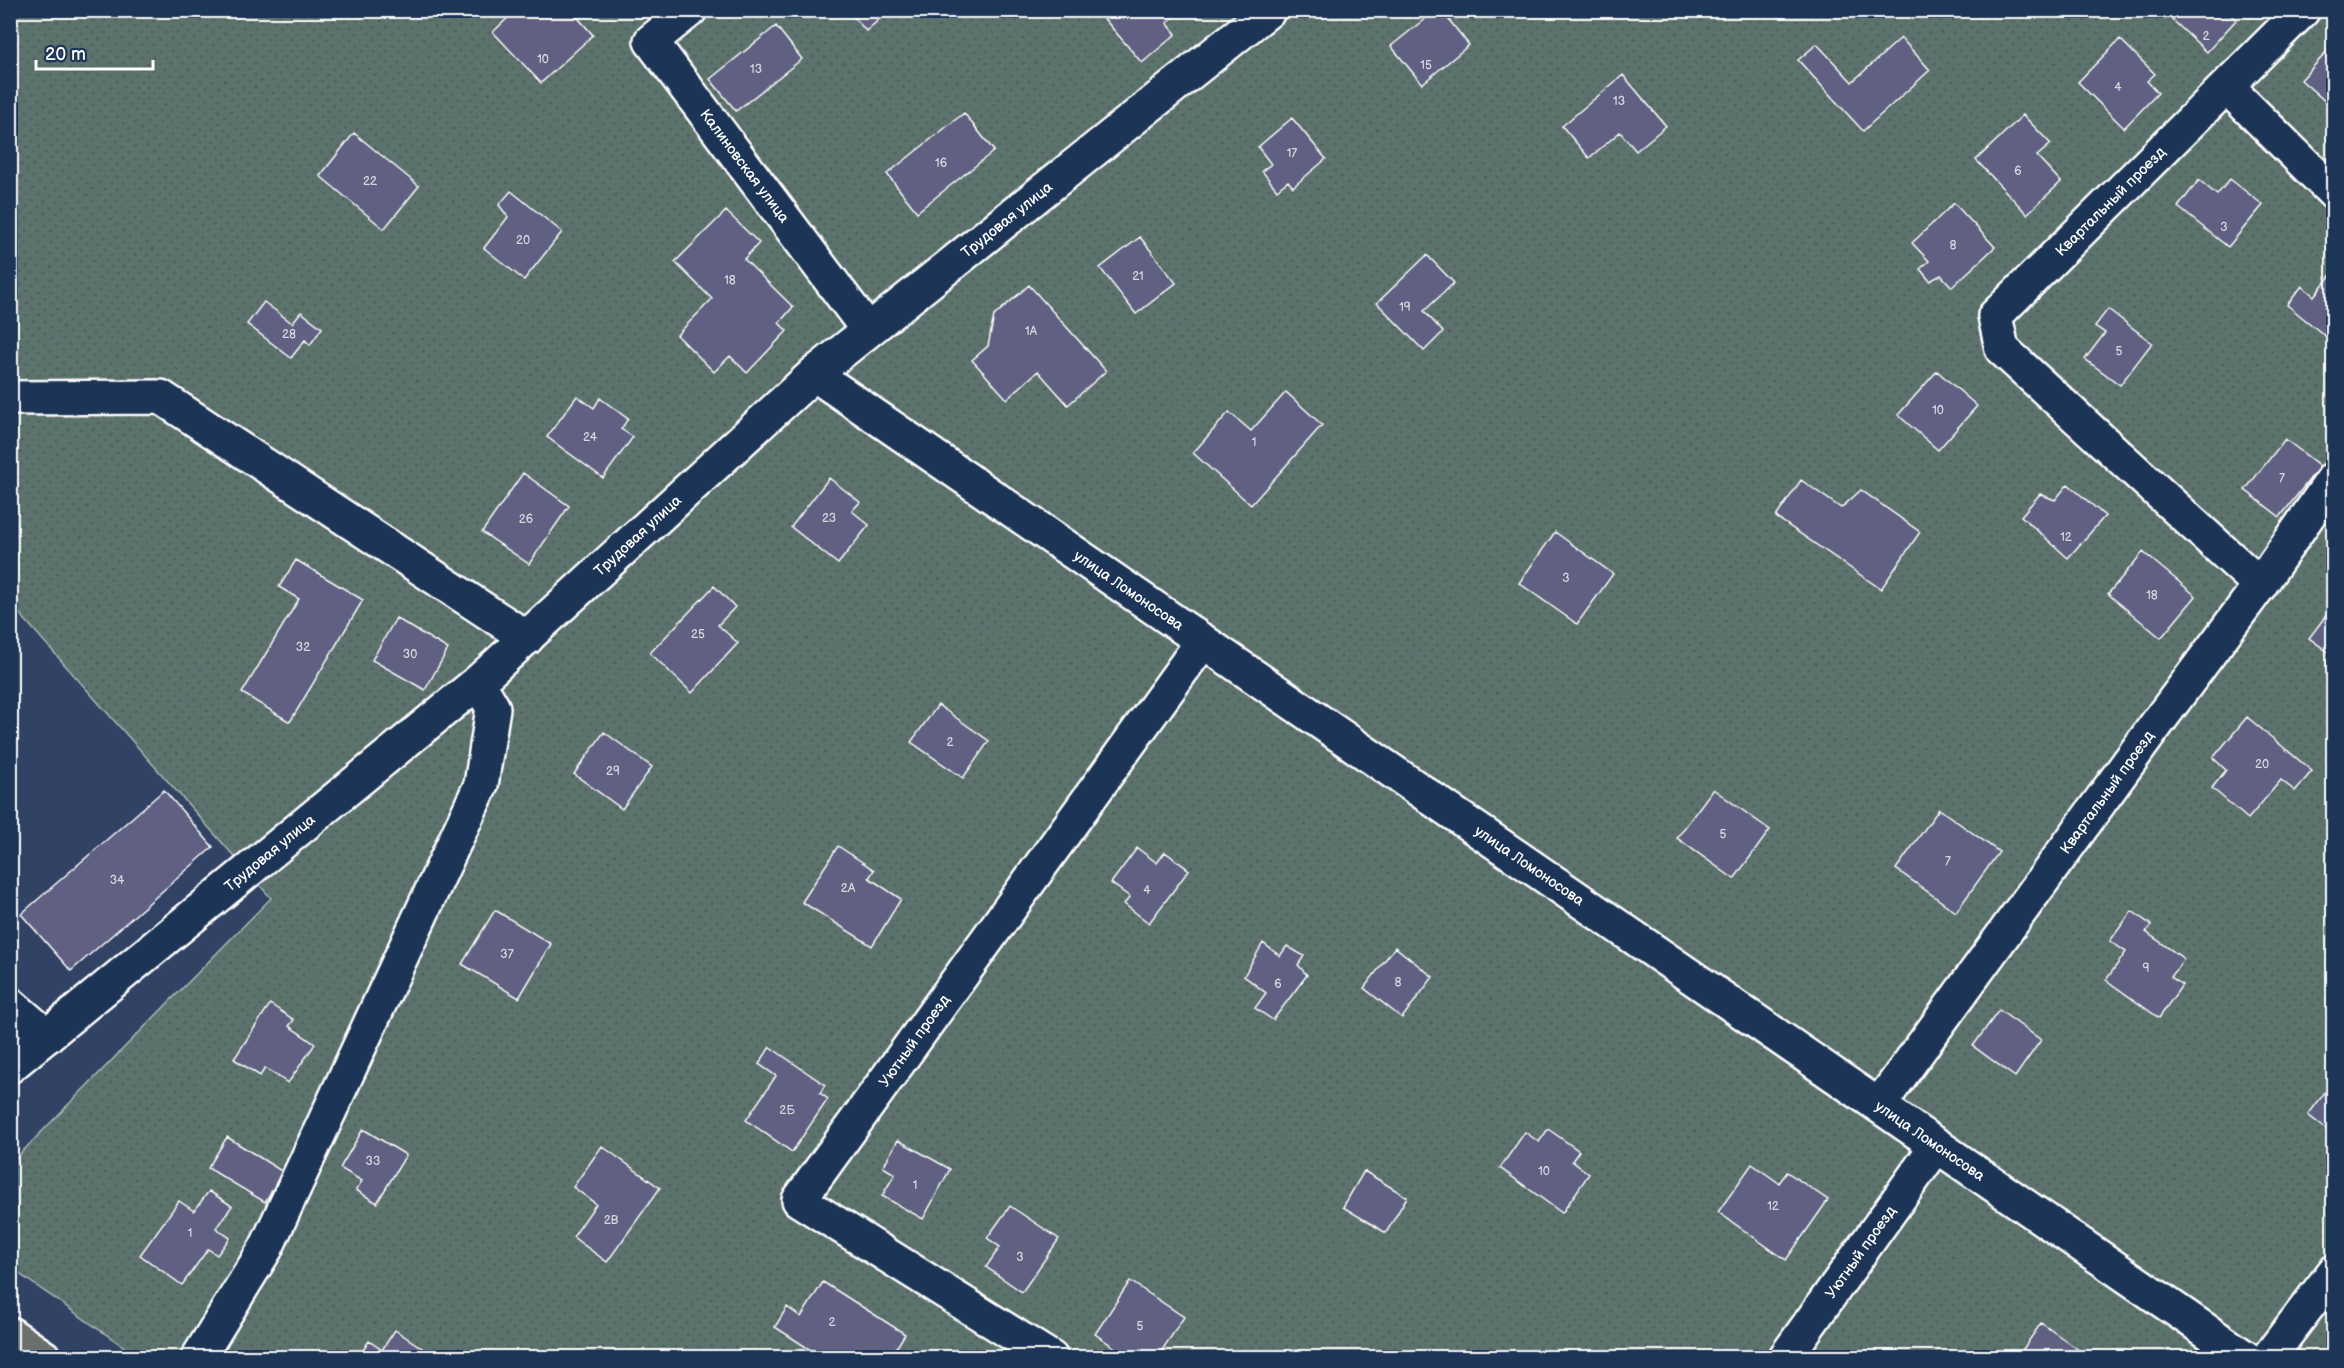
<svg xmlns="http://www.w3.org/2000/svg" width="2344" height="1368" font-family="'Balsamiq Sans',sans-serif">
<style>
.park{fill:url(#park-dots);stroke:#aeb8b6;stroke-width:1.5}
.building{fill:#616183;stroke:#fff;stroke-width:1.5}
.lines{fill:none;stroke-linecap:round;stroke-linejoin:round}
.minor-casing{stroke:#fff;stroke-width:38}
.major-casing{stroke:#fff;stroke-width:38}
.minor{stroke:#1d3557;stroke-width:33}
.major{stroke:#6c706d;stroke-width:33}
.labels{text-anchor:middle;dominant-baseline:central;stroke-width:5;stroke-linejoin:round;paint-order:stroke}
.number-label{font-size:12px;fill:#d8d8e0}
.street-label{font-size:15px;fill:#fff;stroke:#1d3557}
</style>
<defs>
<pattern id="park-dots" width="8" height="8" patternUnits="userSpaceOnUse" patternTransform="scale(1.5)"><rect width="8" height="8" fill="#5c726d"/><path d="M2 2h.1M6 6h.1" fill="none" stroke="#525b59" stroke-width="1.8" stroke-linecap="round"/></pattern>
</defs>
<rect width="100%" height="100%" fill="#314264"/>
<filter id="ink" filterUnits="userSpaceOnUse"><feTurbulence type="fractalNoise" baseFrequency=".0167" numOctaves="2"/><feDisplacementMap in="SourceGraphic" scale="12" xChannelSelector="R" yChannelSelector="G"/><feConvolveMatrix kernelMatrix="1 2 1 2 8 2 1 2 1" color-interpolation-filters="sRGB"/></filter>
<g filter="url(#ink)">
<!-- park -->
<path class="park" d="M11,11H2333V1357L140,1358L11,1268V1163L271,898L11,604Z"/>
<!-- building -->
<path class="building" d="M516,10H571L593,35L541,83L493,32Z
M848,10H890L866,31Z
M1107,10H1182L1167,23L1176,34L1142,63L1101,15Z
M1436,10H1441L1469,45L1422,84L1391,46Z
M2167,10H2226L2236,20L2207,52L2165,13Z
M776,26L802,59L736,111L710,79Z
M1901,38L1930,70L1863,131L1798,60L1817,44L1852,82Z
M2120,39L2155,74L2147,81L2158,93L2124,128L2078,82Z
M2334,44V109L2301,80Z
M1623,75L1666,126L1636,151L1620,132L1589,158L1562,126Z
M964,113L994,151L917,212L887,174Z
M2023,115L2051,144L2037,156L2061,182L2027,214L1976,160Z
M1292,118L1326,159L1293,187L1288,181L1277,190L1262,171L1271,164L1258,147Z
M354,133L419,186L384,229L320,176Z
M2230,179L2263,205L2228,247L2178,207L2199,180L2217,195Z
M511,191L562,232L524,280L484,248L508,217L499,205Z
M1954,203L1995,247L1952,287L1941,275L1930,281L1920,269L1929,261L1912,243Z
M726,211L759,243L744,259L793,307L779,323L787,331L747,373L730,356L714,372L677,335L712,299L675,262Z
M1140,237L1176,283L1136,314L1100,268Z
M1427,255L1454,283L1424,311L1443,332L1424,351L1377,303Z
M2334,271V343L2287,305L2302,286L2314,296Z
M1029,285L1106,371L1068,405L1038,371L1007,399L972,360L988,346L994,316Z
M264,302L292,323L301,312L322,328L310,345L305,340L291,358L247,324Z
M2108,309L2152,343L2120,385L2085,359L2105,333L2095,326Z
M1937,371L1977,406L1938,450L1898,415Z
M1286,392L1322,425L1251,505L1193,453L1229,412L1251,431Z
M577,396L594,408L600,398L628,419L621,429L633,437L603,478L547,437Z
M2285,439L2320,466L2280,517L2245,490Z
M523,473L569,506L529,564L482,532Z
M829,478L860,502L852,511L869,525L838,564L791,527Z
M1801,480L1841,508L1861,490L1920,532L1881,589L1776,517Z
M2068,484L2105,516L2068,558L2021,516L2040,494L2055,500Z
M1555,532L1613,574L1577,624L1519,583Z
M2143,552L2196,596L2161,638L2108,594Z
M296,560L363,600L290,722L242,693L299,599L279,587Z
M714,586L735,607L718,625L738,643L692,693L650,653Z
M2334,605V656L2309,638Z
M396,618L448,649L425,690L372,660Z
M938,705L989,741L963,778L911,742Z
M2247,717L2312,771L2295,791L2281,780L2248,819L2212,788L2226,770L2213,758Z
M604,732L652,767L622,809L574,774Z
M1713,789L1770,830L1734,879L1677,838Z
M164,790L213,847L71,971L21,914Z
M1939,809L1999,852L1956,912L1896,869Z
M838,846L874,870L869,878L901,899L872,946L802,902Z
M1137,848L1157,863L1165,852L1189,870L1149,923L1124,904L1130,897L1111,883Z
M495,910L551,944L519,998L462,964Z
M2132,911L2151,925L2146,932L2184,959L2171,977L2182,985L2159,1018L2106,980L2126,952L2110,941Z
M1263,943L1280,956L1287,946L1304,956L1298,965L1307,975L1273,1020L1255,1008L1266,993L1244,976Z
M1395,947L1433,977L1402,1018L1364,988Z
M270,1004L294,1020L289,1026L315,1044L288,1083L265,1068L260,1076L234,1059Z
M1999,1010L2041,1040L2015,1077L1973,1046Z
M770,1047L825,1085L820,1093L828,1099L792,1152L746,1120L776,1076L759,1064Z
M2334,1080V1135L2308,1115Z
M363,1129L406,1155L377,1203L356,1190L362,1181L340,1168Z
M1548,1129L1579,1151L1572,1161L1589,1174L1562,1213L1500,1168L1525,1132L1539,1142Z
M227,1137L283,1172L265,1202L208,1168Z
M898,1140L950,1169L923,1219L882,1196L895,1174L883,1167Z
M602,1146L660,1188L607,1262L573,1237L596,1204L573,1187Z
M1752,1164L1779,1183L1787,1172L1828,1200L1786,1260L1718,1212Z
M1364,1171L1407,1197L1386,1233L1343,1207Z
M209,1191L232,1206L216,1228L230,1238L217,1255L208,1249L182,1285L140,1255L179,1201L194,1211Z
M1010,1206L1059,1239L1022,1292L986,1267L1000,1247L987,1238Z
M1130,1281L1184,1317L1157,1358H1130L1095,1334Z
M823,1282L905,1334L890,1358H823L775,1327L787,1307L801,1317Z
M2041,1323L2090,1358H2017Z
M395,1330L437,1358L359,1356L369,1341L382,1350Z"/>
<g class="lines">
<!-- minor casing -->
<g class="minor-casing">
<g id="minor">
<path id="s1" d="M690,10L651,41L868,330"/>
<path d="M2227,87L2334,193"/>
<path id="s2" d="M814,374L2246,1358"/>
<path d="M10,398L161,397L527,638"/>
<path id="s3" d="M2260,585L2002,349L1995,316L2303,10"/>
<path d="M10,1004L47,1036"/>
<path id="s4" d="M10,1066L478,682L814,374L1269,10"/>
<path id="s5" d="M1879,1105L2161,718L2260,585L2334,478"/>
<path d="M198,1358L266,1248L481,785L493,708L478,682"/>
<path id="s6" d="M1051,1358L799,1200L1203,641"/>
<path id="s7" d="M1785,1358L1937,1145"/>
<path d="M2268,1358L2334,1272"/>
</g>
</g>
<!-- major casing -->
<g class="major-casing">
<path id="major" d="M10,1334L45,1358"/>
</g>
<!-- minor -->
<use href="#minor" class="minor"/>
<!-- major -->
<use href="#major" class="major"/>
</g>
</g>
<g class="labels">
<!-- number labels -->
<g class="number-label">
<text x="2206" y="36">2</text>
<text x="543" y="59">10</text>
<text x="1426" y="65">15</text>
<text x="756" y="69">13</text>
<text x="2118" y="87">4</text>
<text x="1619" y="101">13</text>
<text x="1292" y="153">17</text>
<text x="941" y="163">16</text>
<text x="2018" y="171">6</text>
<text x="370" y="181">22</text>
<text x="2224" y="227">3</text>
<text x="523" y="240">20</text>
<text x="1953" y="245">8</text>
<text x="1138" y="276">21</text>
<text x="730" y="280">18</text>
<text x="1405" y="307">19</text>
<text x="1031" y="331">1А</text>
<text x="289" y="334">28</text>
<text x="2119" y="351">5</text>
<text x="1938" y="410">10</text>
<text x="590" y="437">24</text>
<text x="1254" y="442">1</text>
<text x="2282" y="478">7</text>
<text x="829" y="518">23</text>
<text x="526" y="519">26</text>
<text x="2066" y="537">12</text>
<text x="1566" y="578">3</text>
<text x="2152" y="595">18</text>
<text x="698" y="634">25</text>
<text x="303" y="647">32</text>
<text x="410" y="654">30</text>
<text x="950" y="742">2</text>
<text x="2262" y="764">20</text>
<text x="613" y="771">29</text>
<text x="1723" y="834">5</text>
<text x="1948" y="861">7</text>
<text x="117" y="880">34</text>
<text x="848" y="888">2А</text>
<text x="1147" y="890">4</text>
<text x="507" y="954">37</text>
<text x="2146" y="968">9</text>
<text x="1398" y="982">8</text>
<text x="1278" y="984">6</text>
<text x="787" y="1110">2Б</text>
<text x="373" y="1161">33</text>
<text x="1544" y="1171">10</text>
<text x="915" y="1185">1</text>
<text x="1773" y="1206">12</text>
<text x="611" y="1220">2В</text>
<text x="190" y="1233">1</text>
<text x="1020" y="1257">3</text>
<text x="832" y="1322">2</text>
<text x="1140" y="1326">5</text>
</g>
<!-- street labels -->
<g class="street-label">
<text stroke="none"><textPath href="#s1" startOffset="206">Калиновская улица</textPath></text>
<text stroke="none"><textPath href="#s3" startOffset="546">Квартальный проезд</textPath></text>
<text stroke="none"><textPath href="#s4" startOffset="1308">Трудовая улица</textPath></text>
<text stroke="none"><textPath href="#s4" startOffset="822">Трудовая улица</textPath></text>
<text stroke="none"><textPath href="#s2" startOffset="382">улица Ломоносова</textPath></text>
<text stroke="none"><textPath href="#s5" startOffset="387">Квартальный проезд</textPath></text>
<text stroke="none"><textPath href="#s4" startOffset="336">Трудовая улица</textPath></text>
<text stroke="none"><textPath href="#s2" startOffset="868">улица Ломоносова</textPath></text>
<text stroke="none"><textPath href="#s6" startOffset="494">Уютный проезд</textPath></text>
<text stroke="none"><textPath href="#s2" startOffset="1354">улица Ломоносова</textPath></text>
<text stroke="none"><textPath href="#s7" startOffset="130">Уютный проезд</textPath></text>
</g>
</g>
<!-- margin -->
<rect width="2344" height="1368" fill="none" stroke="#1d3557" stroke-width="36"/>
<rect x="18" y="18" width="2308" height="1332" fill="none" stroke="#fff" stroke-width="2" filter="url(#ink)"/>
<!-- scale -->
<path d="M36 60v9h117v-9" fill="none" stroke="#ffffff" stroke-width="3"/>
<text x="45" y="60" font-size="18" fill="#ffffff" stroke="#1d3557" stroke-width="4.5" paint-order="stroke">20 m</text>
</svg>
